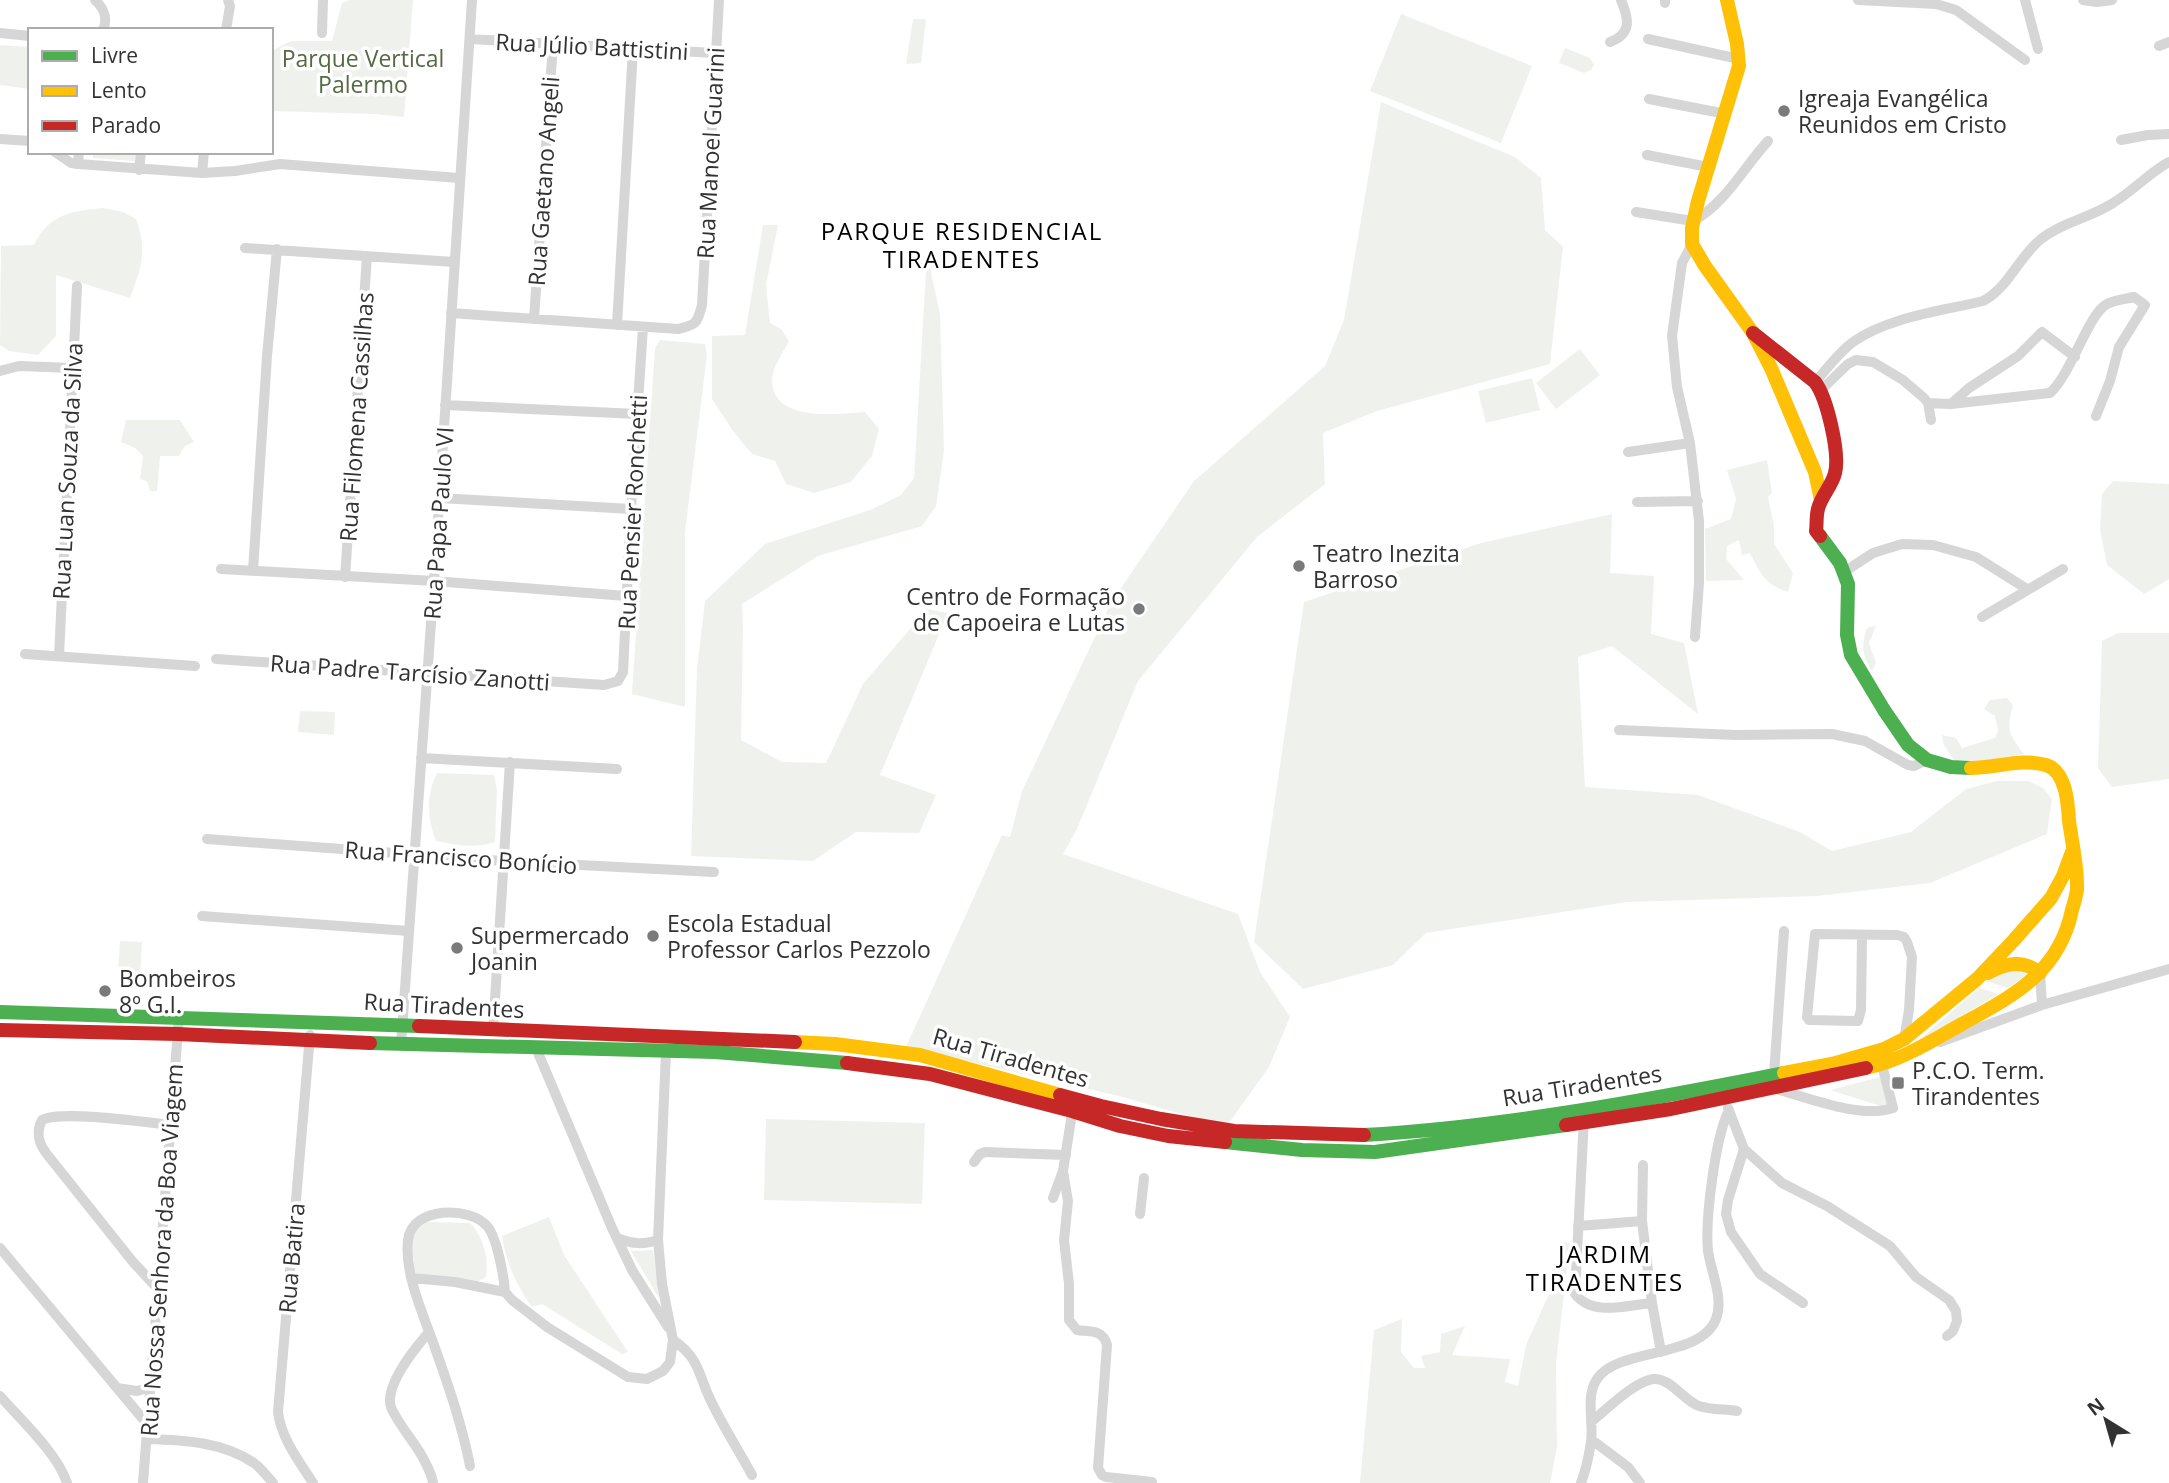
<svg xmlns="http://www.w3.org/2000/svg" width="2169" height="1483" font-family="'Open Sans',sans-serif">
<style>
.green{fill:#eff2ec}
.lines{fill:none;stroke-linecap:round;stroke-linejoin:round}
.street{stroke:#d6d6d6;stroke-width:10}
.fast{stroke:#4caf50;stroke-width:14}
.slow{stroke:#ffc107;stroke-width:14}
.jam{stroke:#c62828;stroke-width:14}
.poi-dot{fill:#7a7a7a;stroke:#fff;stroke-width:2.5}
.labels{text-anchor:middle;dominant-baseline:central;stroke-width:7;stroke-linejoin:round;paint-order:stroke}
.street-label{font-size:23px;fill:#323232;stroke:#fff}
.park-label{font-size:23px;fill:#566943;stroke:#fff}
.poi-label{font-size:23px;fill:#323232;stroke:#fff;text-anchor:start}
.neighbourhood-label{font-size:24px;letter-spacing:2px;fill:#000;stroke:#fff}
</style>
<rect width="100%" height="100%" fill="#fff"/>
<!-- green -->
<path class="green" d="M350,0H413L404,117L374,114L271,111V51L291,41H332L342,3Z
M1401,14L1532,66L1501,143L1370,91Z
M913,19H926L921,63L906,64Z
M0,45L30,47V89L0,85Z
M1565,48L1590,58L1594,65L1591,70L1584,73L1559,63Z
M1381,102L1515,157L1541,178L1545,230L1563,247L1550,364L1377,411L1323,433L1325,484L1257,537L1138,681L1077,829L1063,854L1238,914L1260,972L1290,1017L1269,1067L1226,1127L1119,1096L906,1047L1002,835L1010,837L1022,791L1112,601L1194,481L1325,366L1344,320Z
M93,152H136L135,161L93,158Z
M103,208L123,212L136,219C148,251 141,268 130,298L56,275V336L38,355L9,351L0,345L1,246L34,245C49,214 71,211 103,208Z
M763,225H778L766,285L770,323L781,329L789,341C783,353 772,367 772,381C773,423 839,414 865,412L879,429L872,456L851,482L814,493L786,484L775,461L752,454L733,431L712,399V336L745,335Z
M927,254L940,314L944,451L936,506L922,526L818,556L742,604L743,627L741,740L782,762L826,763L863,684L927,609L948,613L880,775L936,795L919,833L856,832L813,861L691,856L697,669L705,601L765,544L870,510L901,495L914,478Z
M660,340L705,344L707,355L685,532V707L632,694L655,348Z
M1580,349L1600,375L1556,409L1536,383Z
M1532,378L1540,410L1486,423L1478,391Z
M126,420H180L194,442L185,446L179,456H160L157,491H150L147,481L140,479L143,456L135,448L121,442Z
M1767,460L1772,493L1768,497L1774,526V544L1793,573L1788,592C1764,584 1761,574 1750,553L1742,555L1739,540L1727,546L1726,559L1744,580L1706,581L1705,529L1731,519L1736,499L1727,470Z
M2113,481L2169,484V579L2144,594L2107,565L2100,530L2102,494Z
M1612,514L1610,573L1654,576L1651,634L1684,643L1698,714L1612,646L1578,657L1585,787L1698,795L1800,832L1832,851L1911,832L1966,789L1997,781H2029L2043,788L2052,799L2047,834L1930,883L1817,896L1627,902L1426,933L1393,965L1303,989L1254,942L1304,602L1481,543Z
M1876,626L1869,643L1876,663L1872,671C1862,656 1861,644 1867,628Z
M2118,633H2169V779L2112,787L2098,768L2102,641Z
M2007,698L2013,706C2006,730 2009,734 2024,754L1982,761L1954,760L1944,745L1942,735L1956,738L1962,748L1995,738L1998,730L1995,716L1984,709L1990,700Z
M300,711L335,712L334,735L298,732Z
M437,773L494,775L497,790L495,842C474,849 457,845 436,841C427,819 426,795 437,773Z
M120,941L142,942L140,976L118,975Z
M2024,969L2026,975L2008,988L1986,981L2001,972Z
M1979,988L1999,994L1918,1041Z
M1884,1076L1890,1109L1830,1090Z
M766,1119L925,1123L922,1204L764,1200Z
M549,1217L564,1255L628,1352L622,1354L542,1304L532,1307C516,1285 506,1262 502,1236Z
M427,1222L470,1223C483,1236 489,1258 486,1277L477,1282L415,1273L411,1239L417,1230Z
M1561,1242L1570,1243L1556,1363L1557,1447L1550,1483H1360L1374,1330L1402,1319L1401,1352L1414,1368H1425L1421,1356L1440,1352L1441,1334L1465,1326L1452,1355L1510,1359L1505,1382L1518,1386L1526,1345L1550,1292Z
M653,1250L659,1298L631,1251Z"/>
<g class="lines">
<!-- street -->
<path class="street" d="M95,0C104,8 108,19 103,30
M1858,0L1936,4L1956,10L2025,60
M2025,0L2038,49
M2083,0L2097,2L2112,0
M1665,3V0
M226,30L230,6L228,0
M0,33L30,36
M322,33L323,0
M470,39L714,53
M1648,39L1739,59
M1610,42C1632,34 1629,19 1621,0
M2159,46L2169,42
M1649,99L1726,114
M0,139L30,141
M2121,140L2148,135L2169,134
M55,152L71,163L78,164L202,173L235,171L280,164L459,178
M1647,155L1708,167
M78,164L79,152
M139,170L141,152
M202,173L204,152
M1636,212L1693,221C1725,204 1744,167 1768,141
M1692,244L1682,263L1672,336L1677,387L1690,443L1699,521V583L1695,637
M245,248L454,262
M451,313L678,329C697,325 697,323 702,305L719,0
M534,319L553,44
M617,325L633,49
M0,371L19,366L72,368
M1815,382C1827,369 1838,353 1853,342C1888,317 1942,311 1983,301C2009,287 2018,258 2041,239C2063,222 2090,218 2113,203C2133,191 2149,173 2169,162
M1821,390L1848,364L1856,360L1873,362L1903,380L1924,398L1928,403L1931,420
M1928,403L1951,404L2050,393C2072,373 2088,314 2107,304C2114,300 2125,299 2134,297L2145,305L2119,347L2110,381L2096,416
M1952,403L1969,388L2018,356L2042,332L2075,357
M445,405L637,414
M1628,452L1690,443
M440,498L631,509
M1637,502L1698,501
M221,569L434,581L626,596
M253,571L267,356L277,249
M1844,572L1873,553L1902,544L1933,545L1976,557L2027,589
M345,577L367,256
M1982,617L2063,569
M25,654L195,666
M59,656L77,286
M216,659L604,685L618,681L623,672L631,509L643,327
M1619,730L1735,735L1832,734L1865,741L1908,765L1914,766L1927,760
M421,758L617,769
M207,839L503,861L714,872
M202,916L409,931
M1862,936L1861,1010L1858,1021L1809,1020L1807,1017L1815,934L1897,935L1904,937L1907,942L1912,957L1909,1010L1904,1040
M2040,973L2042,1005
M493,1031L510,762
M310,1035L278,1412C281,1438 299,1461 313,1483
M1940,1042L2042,1005L2169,969
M401,1045L434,581L472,0
M536,1048L612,1228L632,1270L668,1327
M1774,1075L1784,931
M1776,1089C1809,1098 1860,1119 1893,1108L1882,1065
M1728,1108L1744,1149L1728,1200L1726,1214L1731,1232L1760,1274L1803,1303
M1584,1118L1575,1294C1593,1317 1626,1305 1652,1303
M1744,1149L1782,1183L1827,1206L1890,1246L1916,1277L1949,1300L1956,1311L1957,1321L1953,1331L1947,1336
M974,1162L980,1154L985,1152L1066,1155
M1643,1165L1642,1221L1652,1303L1661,1352
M1063,1171L1068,1201L1064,1240L1069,1284V1320L1077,1330C1090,1332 1103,1329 1107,1345L1098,1468L1102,1475L1106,1477L1152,1482
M1053,1198L1063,1171L1073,1107
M1140,1214L1144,1178
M1578,1226L1642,1221
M617,1238C633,1244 642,1245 658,1240
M0,1248L148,1425
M412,1278L455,1282L505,1292L512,1300L547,1327L628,1377L647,1379L663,1371L670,1362L673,1340L662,1284L658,1240L666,1051
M159,1290L133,1262L46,1153C38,1142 36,1132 42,1120C62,1110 145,1122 170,1125
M429,1332C416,1347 384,1386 391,1407C396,1421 415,1443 423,1458C427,1466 432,1474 433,1483
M673,1340C701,1359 698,1376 712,1403C724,1428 739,1451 752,1475
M117,1388L137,1391L151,1387
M0,1396C21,1420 58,1454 67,1483
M1591,1422C1607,1409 1634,1382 1653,1379C1670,1377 1684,1401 1699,1406C1711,1410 1725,1409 1737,1411
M148,1439C184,1440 223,1442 254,1463C261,1468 267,1476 273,1483
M1592,1440L1628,1467L1640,1483
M470,1466C462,1425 449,1387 435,1348C424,1316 404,1274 408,1240C412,1206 470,1206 487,1226C497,1237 504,1277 505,1292
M143,1483L179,1017
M1581,1483C1586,1470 1589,1455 1591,1442C1594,1422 1585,1397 1597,1379C1618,1347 1701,1359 1716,1319C1724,1298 1711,1272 1708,1251C1705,1220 1715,1138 1729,1110"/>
<!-- fast -->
<path class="fast" d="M1820,536L1840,563L1848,584L1847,635L1851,655L1884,710L1908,745L1927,760L1951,767L1971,768
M0,1012L419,1026
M370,1043L715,1052L847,1063
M1364,1135C1504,1127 1647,1100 1784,1073
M1225,1142L1302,1150L1375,1152L1566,1125"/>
<!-- slow -->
<path class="slow" d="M1727,0L1737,44L1739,66L1698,201L1692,228V244L1705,266L1753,333L1771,368L1815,472L1821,500
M1988,973C2006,963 2023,959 2040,973
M795,1042L835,1044L920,1055L1060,1095
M1866,1068C1901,1061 1931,1041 1962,1024C2014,995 2059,973 2072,910C2074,904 2076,896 2077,890C2078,869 2072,842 2069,821C2068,803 2066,771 2046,765C2023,758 1995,768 1971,768
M1784,1073L1832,1064L1884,1049L1904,1039L1977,979L2014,940L2051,898L2063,876L2072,852"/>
<!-- jam -->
<path class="jam" d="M1753,333L1815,382C1827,398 1840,453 1835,473C1832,486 1821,496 1818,509C1816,516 1817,524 1816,531L1820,536
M419,1026L795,1042
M0,1030L178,1034L370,1043
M847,1063L930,1074L1072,1111L1120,1126L1168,1136L1225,1142
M1060,1095L1101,1106L1161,1119L1234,1131L1364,1135
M1566,1125L1671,1109L1866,1068"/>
</g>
<!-- markers -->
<g class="poi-dot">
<circle cx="1784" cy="111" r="7"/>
<circle cx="1299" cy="566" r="7"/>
<circle cx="1139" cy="609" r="7"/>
<circle cx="653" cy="936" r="7"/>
<circle cx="457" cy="948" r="7"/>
<circle cx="105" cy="991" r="7"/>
<rect x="1891" y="1076" width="14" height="14" rx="3.5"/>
</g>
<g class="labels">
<!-- street labels -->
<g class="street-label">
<text transform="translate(592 46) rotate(3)">Rua Júlio Battistini</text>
<text transform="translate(710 153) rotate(-87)">Rua Manoel Guarini</text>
<text transform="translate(543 181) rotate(-86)">Rua Gaetano Angeli</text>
<text transform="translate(356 417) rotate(-86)">Rua Filomena Cassilhas</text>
<text transform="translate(67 471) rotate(-87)">Rua Luan Souza da Silva</text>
<text transform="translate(632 512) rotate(-87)">Rua Pensier Ronchetti</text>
<text transform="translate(438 523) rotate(-86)">Rua Papa Paulo VI</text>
<text transform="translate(410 672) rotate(4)">Rua Padre Tarcísio Zanotti</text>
<text transform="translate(461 857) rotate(4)">Rua Francisco Bonício</text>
<text transform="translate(444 1005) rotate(3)">Rua Tiradentes</text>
<text transform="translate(1011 1057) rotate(16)">Rua Tiradentes</text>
<text transform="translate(1582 1085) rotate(-9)">Rua Tiradentes</text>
<text transform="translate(161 1250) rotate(-86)">Rua Nossa Senhora da Boa Viagem</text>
<text transform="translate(291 1258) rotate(-85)">Rua Batira</text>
</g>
<!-- park labels -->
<g class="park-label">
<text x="363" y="58">Parque Vertical<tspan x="363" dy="26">Palermo</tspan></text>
</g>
<!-- poi labels -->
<g class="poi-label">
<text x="1798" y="98">Igreaja Evangélica<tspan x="1798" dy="26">Reunidos em Cristo</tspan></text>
<text x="1313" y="553">Teatro Inezita<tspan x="1313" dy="26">Barroso</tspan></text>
<text x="1125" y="596" text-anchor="end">Centro de Formação<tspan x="1125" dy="26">de Capoeira e Lutas</tspan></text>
<text x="667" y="923">Escola Estadual<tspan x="667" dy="26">Professor Carlos Pezzolo</tspan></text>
<text x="471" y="935">Supermercado<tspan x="471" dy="26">Joanin</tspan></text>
<text x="119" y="978">Bombeiros<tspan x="119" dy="26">8º G.I.</tspan></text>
<text x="1912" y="1070">P.C.O. Term.<tspan x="1912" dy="26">Tirandentes</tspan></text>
</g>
<!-- neighbourhood labels -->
<g class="neighbourhood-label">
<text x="962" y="230">PARQUE RESIDENCIAL<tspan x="962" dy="28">TIRADENTES</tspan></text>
<text x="1605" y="1253">JARDIM<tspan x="1605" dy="28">TIRADENTES</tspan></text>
</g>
</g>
<!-- legend -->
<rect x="28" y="28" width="245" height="126" fill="#ffffff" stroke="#adadad" stroke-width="2"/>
<rect x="42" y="51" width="35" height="10" fill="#4caf50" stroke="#adadad" stroke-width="2"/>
<text x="91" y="63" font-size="21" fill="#323232">Livre</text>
<rect x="42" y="86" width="35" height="10" fill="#ffc107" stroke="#adadad" stroke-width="2"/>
<text x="91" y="98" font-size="21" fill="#323232">Lento</text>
<rect x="42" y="121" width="35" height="10" fill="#c62828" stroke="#adadad" stroke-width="2"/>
<text x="91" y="133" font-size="21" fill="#323232">Parado</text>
<!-- north arrow -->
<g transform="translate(2106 1420) rotate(323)" stroke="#ffffff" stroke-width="5" paint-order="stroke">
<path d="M0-5L12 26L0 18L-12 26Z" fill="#323232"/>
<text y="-10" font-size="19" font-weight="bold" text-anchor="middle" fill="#323232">N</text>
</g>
</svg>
